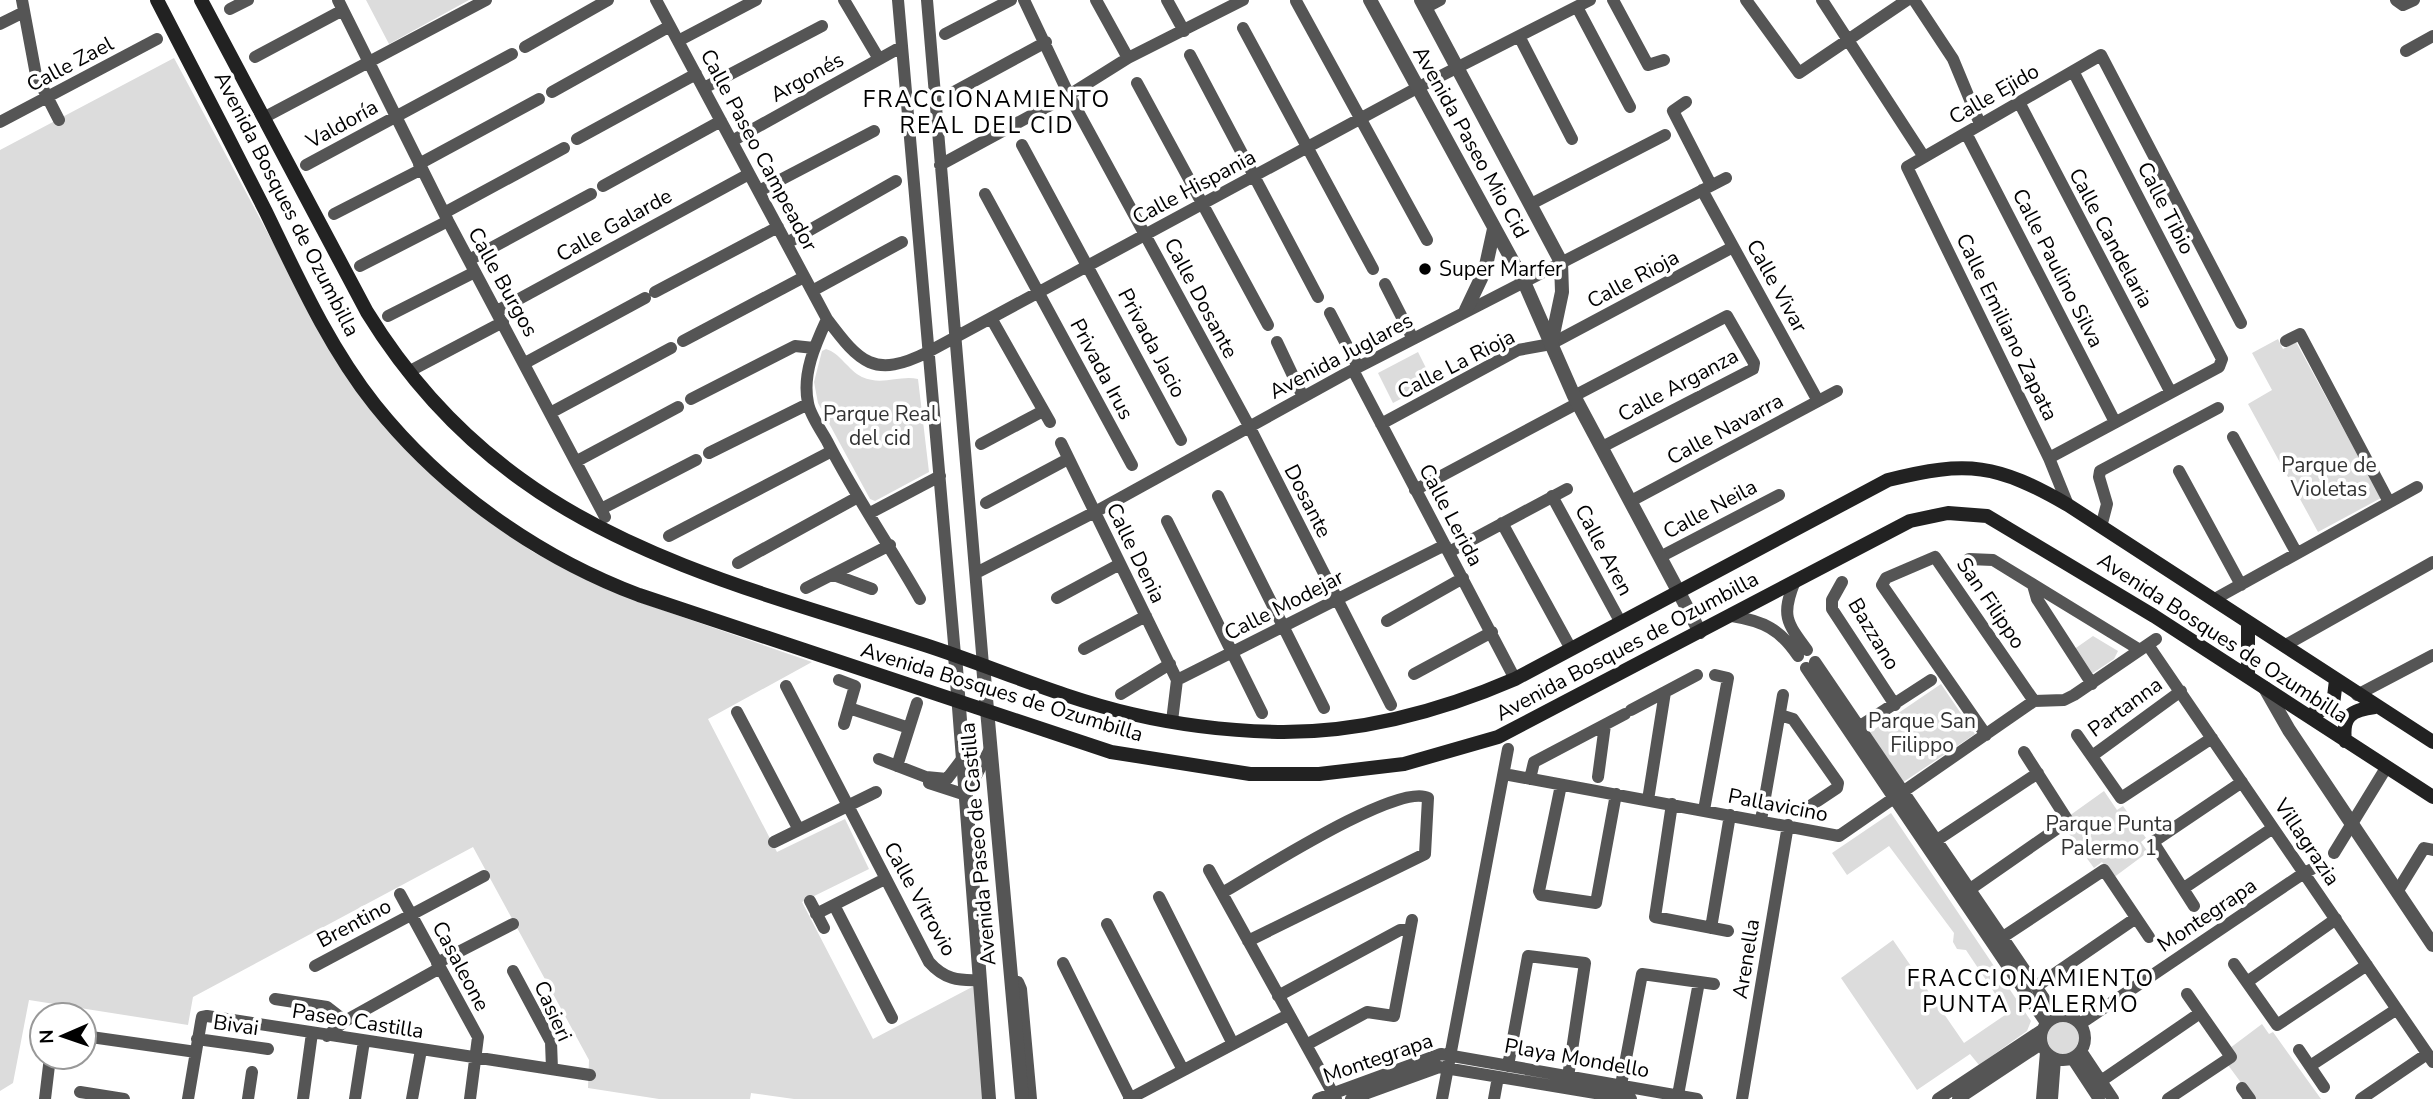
<svg xmlns="http://www.w3.org/2000/svg" width="2433" height="1099" font-family="'Nunito Sans',sans-serif">
<style>
.green{fill:#dcdcdc}
.lines{fill:none;stroke-linecap:round;stroke-linejoin:round}
.minor{stroke:#555;stroke-width:12}
.tertiary{stroke:#555;stroke-width:14}
.secondary{stroke:#222;stroke-width:14}
.poi-dot{fill:#000;stroke:#fff;stroke-width:2.5}
.labels{text-anchor:middle;dominant-baseline:central;stroke-width:7;stroke-linejoin:round;paint-order:stroke}
.street-label{font-size:21px;fill:#000;stroke:#fff}
.poi-label{font-size:21px;fill:#000;stroke:#fff;text-anchor:start}
.park-label{font-size:21px;fill:#333;stroke:#fff}
.neighbourhood-label{font-size:23px;letter-spacing:2px;fill:#000;stroke:#fff}
</style>
<rect width="100%" height="100%" fill="#fff"/>
<!-- green -->
<path class="green" d="M366,0H469L389,44Z
M174,58L332,353L485,518L533,552L585,579L639,602L812,662L708,719L777,852L845,819L869,869L802,902L873,1039L974,986L983,1099H794L751,1093L750,1099H659L588,1088L589,1060L473,847L193,997L188,1025L29,1000L13,1083L0,1091V150Z
M2278,339L2283,349L2296,342L2381,498L2318,532L2248,404L2272,390L2252,353Z
M826,349C840,353 848,370 862,377C882,386 899,375 918,379L929,472L875,501L870,499L818,403L814,382L822,351Z
M1418,352L1433,382L1393,403L1378,373Z
M2093,636L2118,651L2114,659L2090,675L2073,650Z
M1941,684L1975,734L1902,783L1869,733Z
M2104,791L2117,810L2123,806L2146,838L2141,842L2148,852L2113,878L2102,862L2094,868L2067,831L2076,825L2069,816Z
M1891,813L2031,1021L2027,1031L1979,1065L1970,1054L1917,1090L1841,978L1893,940L1964,1043L2008,1013L1966,950L1957,949L1953,942L1954,933L1889,846L1847,875L1832,853Z
M2044 1037a18 18 0 1 1 36 0a18 18 0 1 1-36 0Z
M2262,1024L2269,1034L2273,1032L2321,1099H2253L2228,1065L2237,1058L2230,1048Z"/>
<g class="lines">
<!-- minor -->
<path class="minor" d="M22,0L36,75L59,120
M338,0L448,221L605,517
M656,0L827,319C860,363 874,379 928,352L1417,88L1590,0
M844,0L879,59
M898,0L955,655
M927,0L983,665
M1024,0L1069,95L1249,426L1391,705
M1096,0L1128,58
M1167,0L1184,31
M1613,0L1648,65L1664,60
M1746,0L1799,73L1907,0
M1822,0L1924,157
M1914,0L1953,59L1980,124
M2396,0L2403,5L2414,0
M1296,1L1427,240
M1577,7L1630,107
M1425,8L1440,0
M230,9L248,0
M0,24L24,12
M1243,28L1373,269
M945,34L1011,0
M1520,38L1572,139
M678,41L756,0
M525,47L608,0
M2406,51L2433,36
M1190,55L1318,297
M255,57L343,10
M1137,83L1268,325
M704,88L822,26
M552,92L670,26
M952,93L1046,42
M1686,102L1673,111L1711,185
M2019,102L2170,391
M265,117L486,0
M0,122L157,39
M1966,133L2115,422
M577,139L696,74
M732,141L901,47
M1022,145L1181,440
M419,164L539,99
M306,165L512,54
M940,165L1069,95L1128,58L1243,0
M603,186L721,121
M1702,190L1818,401
M759,191L874,131
M985,194L1132,465
M1531,204L1665,135
M444,213L564,148
M334,214L422,169
M787,243L896,181
M469,260L591,194
M360,266L448,221
M1385,284L1413,339
M812,291L902,242
M655,292L778,227
M497,311L749,174
M1330,313L1358,367
M388,316L475,272
M991,318L1050,422
M827,319C815,345 802,374 808,403C810,415 821,430 827,441C855,496 890,546 920,599
M683,341L804,277
M2286,341L2300,334L2389,502
M1277,342L1303,397
M525,363L645,298
M1353,370L1515,679
M408,372L503,322
M1574,396L1727,316L1754,363L1753,369L1602,447
M691,399L795,346L814,348
M552,412L671,348
M1381,424L1518,350L1551,344L1733,247
M2233,437L2296,552
M1061,443L1177,680
M981,444L1043,411
M709,453L808,404
M2049,458L2219,367L2222,359L2073,71
M577,461L678,407
M2179,471L2241,585
M1415,490L1578,403
M1218,496L1324,708
M1552,496L1621,623
M1631,501L1837,391
M986,503L1068,459
M2068,505L2049,458L1907,167L2101,55L2241,323
M601,509L696,460
M870,513L940,476
M1167,521L1262,713
M1502,523L1571,649
M2101,527L2107,504L2099,477L2100,471L2218,408
M669,536L832,451
M1449,552L1567,489
M1660,557L1779,495
M1969,559L1993,560L2140,650
M738,563L858,497
M976,573L1095,512L1345,374L1726,178
M834,575L872,589
M1795,581C1781,615 1786,622 1807,650
M1842,582L1832,600V609L1895,705
M2033,585L2037,599L2092,684
M806,588L890,545
M1057,598L1120,564
M2213,600L2417,487
M1732,616C1763,621 1780,629 1798,656
M1387,621L1463,578
M2148,645L2433,1062
M2284,646L2433,562
M1084,649L1146,616
M1815,662L2056,1016
M1806,668L2046,1023
M1414,674L1492,632
M839,680L855,686L844,724
M1177,680L1445,545
M786,686L929,962C944,979 958,981 980,980
M1121,694L1170,664
M2357,695L2433,655
M849,708L909,728
M1631,710L1697,675
M737,712L799,830
M1780,715L1793,719L1838,783L1837,788L1807,808
M1172,721L1177,680
M1860,726L1931,680
M1986,735L1882,585L1886,578L1935,557L2034,701
M2077,735L2121,798L2212,738
M2092,756L2181,691
M879,759L926,777L947,779L963,758
M897,766L917,703
M1504,774L1839,836L2034,701L2064,700L2074,695L2156,639
M1598,777L1605,725
M1530,779L1534,762L1625,714
M929,783L966,795L990,749
M1561,785L1539,891L1541,895L1596,903L1616,794
M1648,800L1665,692
M1672,804L1655,917L1728,931
M1704,810L1728,678L1715,675
M1761,820L1783,695
M1937,840L2038,773
M774,842L876,792
M2334,853L2386,768
M1209,870L1336,1099
M2184,888L2273,828
M1966,892L2068,821L2024,752
M2397,892L2424,848L2433,850
M1222,893C1254,875 1399,781 1428,798L1425,854L1248,941
M400,894L478,1037L470,1099
M1159,897L1233,1044
M810,901L824,928
M834,905L892,1018
M2194,906L2153,842L2242,782
M816,914L885,879
M1107,924L1183,1070
M1711,928L1730,815
M2003,937L2104,870L2149,937
M437,963L513,924
M1063,963L1130,1098
M2234,964L2277,1025L2367,965
M315,966L484,876
M513,971L551,1042L552,1069
M1011,981L1018,982L1021,989L1031,1099
M2247,982L2336,919
M2037,986L2136,918
M1278,996L1400,930H1410
M275,999L327,1007L345,1021
M2041 1038a22 22 0 1 1 44 0a22 22 0 1 1-44 0Z
M2080,1024L2304,873L2322,864
M84,1036L196,1052
M327,1036L345,1021L440,968
M197,1039L268,1049
M1306,1045L1367,1012L1394,1016L1412,920
M2299,1050L2324,1087
M2081,1051L2113,1099
M2072,1058L2099,1099
M1508,1066L1528,956L1585,963L1568,1077
M2310,1066L2397,1009
M2101,1081L2200,1013
M1621,1085L1642,974L1714,984
M2242,1088L2250,1099
M80,1092L124,1099
M1678,1095L1699,982
M45,1099L50,1057
M188,1099L201,1022L202,1017L207,1016L590,1075
M248,1099L252,1072
M303,1099L312,1033
M355,1099L364,1041
M412,1099L421,1050
M1129,1099L1288,1015
M1318,1099L1441,1054L1697,1099
M1351,1099L1439,1067L1631,1099
M1442,1099L1508,749
M1494,1099L1498,1077
M1742,1099L1788,825
M1938,1099L2042,1030
M1958,1099L2041,1044
M2042,1099L2046,1052
M2052,1099L2055,1059
M2168,1099L2231,1057L2187,994
M2361,1099L2427,1054"/>
<!-- tertiary -->
<path class="tertiary" d="M1370,0L1524,282L1574,396L1700,632
M1421,0L1561,262L1562,292L1551,344
M1466,310L1485,270L1494,229
M955,655L989,1099
M983,665L1022,1099
M2265,688L2289,730L2433,945"/>
<!-- secondary -->
<path class="secondary" d="M157,0C194,71 230,141 266,212C298,278 329,347 375,405C443,490 538,557 639,595L1111,752L1250,774H1319L1404,764L1498,737L1910,521L1948,513L1987,516L2154,616L2433,797
M201,0L367,312C407,377 459,435 522,480C636,563 791,602 925,645C993,667 1062,698 1132,714C1179,725 1230,731 1278,732C1359,733 1441,711 1515,679L1888,480C1968,460 1997,464 2068,505L2433,742
M2248,624V677
M2308,716L2333,705L2336,680
M2345,741C2342,716 2351,710 2375,707"/>
</g>
<!-- markers -->
<circle class="poi-dot" cx="1425" cy="269" r="7"/>
<g class="labels">
<!-- street labels -->
<g class="street-label">
<text transform="translate(70 64) rotate(-28)">Calle Zael</text>
<text transform="translate(807 77) rotate(-29)">Argonés</text>
<text transform="translate(1994 94) rotate(-30)">Calle Ejido</text>
<text transform="translate(342 124) rotate(-29)">Valdoría</text>
<text transform="translate(1471 142) rotate(61)">Avenida Paseo Mio Cid</text>
<text transform="translate(759 150) rotate(62)">Calle Paseo Campeador</text>
<text transform="translate(1194 187) rotate(-28)">Calle Hispania</text>
<text transform="translate(287 204) rotate(63)">Avenida Bosques de Ozumbilla</text>
<text transform="translate(2166 208) rotate(63)">Calle Tibio</text>
<text transform="translate(614 225) rotate(-29)">Calle Galarde</text>
<text transform="translate(2111 238) rotate(62)">Calle Candelaria</text>
<text transform="translate(2058 268) rotate(63)">Calle Paulino Silva</text>
<text transform="translate(1633 279) rotate(-28)">Calle Rioja</text>
<text transform="translate(503 282) rotate(61)">Calle Burgos</text>
<text transform="translate(1777 286) rotate(61)">Calle Vivar</text>
<text transform="translate(1201 298) rotate(62)">Calle Dosante</text>
<text transform="translate(2007 327) rotate(64)">Calle Emiliano Zapata</text>
<text transform="translate(1152 343) rotate(62)">Privada Jacio</text>
<text transform="translate(1341 356) rotate(-28)">Avenida Juglares</text>
<text transform="translate(1456 364) rotate(-27)">Calle La Rioja</text>
<text transform="translate(1102 369) rotate(62)">Privada Irus</text>
<text transform="translate(1678 385) rotate(-28)">Calle Arganza</text>
<text transform="translate(1725 429) rotate(-28)">Calle Navarra</text>
<text transform="translate(1308 501) rotate(63)">Dosante</text>
<text transform="translate(1710 509) rotate(-28)">Calle Neila</text>
<text transform="translate(1451 515) rotate(62)">Calle Lerida</text>
<text transform="translate(1604 550) rotate(62)">Calle Aren</text>
<text transform="translate(1136 553) rotate(64)">Calle Denia</text>
<text transform="translate(1991 603) rotate(56)">San Filippo</text>
<text transform="translate(1284 605) rotate(-27)">Calle Modejar</text>
<text transform="translate(1874 634) rotate(59)">Bazzano</text>
<text transform="translate(2223 638) rotate(33)">Avenida Bosques de Ozumbilla</text>
<text transform="translate(1627 646) rotate(-28)">Avenida Bosques de Ozumbilla</text>
<text transform="translate(1002 692) rotate(17)">Avenida Bosques de Ozumbilla</text>
<text transform="translate(2125 707) rotate(-36)">Partanna</text>
<text transform="translate(1778 805) rotate(11)">Pallavicino</text>
<text transform="translate(2307 842) rotate(56)">Villagrazia</text>
<text transform="translate(978 844) rotate(-95)">Avenida Paseo de Castilla</text>
<text transform="translate(920 899) rotate(61)">Calle Vitrovio</text>
<text transform="translate(2207 915) rotate(-34)">Montegrapa</text>
<text transform="translate(354 923) rotate(-28)">Brentino</text>
<text transform="translate(1746 959) rotate(-81)">Arenella</text>
<text transform="translate(461 966) rotate(62)">Casaleone</text>
<text transform="translate(553 1011) rotate(66)">Casieri</text>
<text transform="translate(358 1021) rotate(9)">Paseo Castilla</text>
<text transform="translate(236 1025) rotate(8)">Bivai</text>
<text transform="translate(1378 1058) rotate(-19)">Montegrapa</text>
<text transform="translate(1577 1058) rotate(10)">Playa Mondello</text>
</g>
<!-- poi labels -->
<g class="poi-label">
<text x="1439" y="269">Super Marfer</text>
</g>
<!-- park labels -->
<g class="park-label">
<text x="880" y="414">Parque Real<tspan x="880" dy="24">del cid</tspan></text>
<text x="2329" y="465">Parque de<tspan x="2329" dy="24">Violetas</tspan></text>
<text x="1922" y="721">Parque San<tspan x="1922" dy="24">Filippo</tspan></text>
<text x="2109" y="824">Parque Punta<tspan x="2109" dy="24">Palermo 1</tspan></text>
</g>
<!-- neighbourhood labels -->
<g class="neighbourhood-label">
<text x="987" y="99">FRACCIONAMIENTO<tspan x="987" dy="26">REAL DEL CID</tspan></text>
<text x="2031" y="978">FRACCIONAMIENTO<tspan x="2031" dy="26">PUNTA PALERMO</tspan></text>
</g>
</g>
<!-- north arrow -->
<g transform="translate(63 1036) rotate(268)"><circle r="33" fill="#ffffff" stroke="#999999" stroke-width="2"/>
<path d="M0-5L12 26L0 18L-12 26Z" fill="#000000"/>
<text y="-10" font-size="19" font-weight="bold" text-anchor="middle" fill="#000000">N</text>
</g>
</svg>
